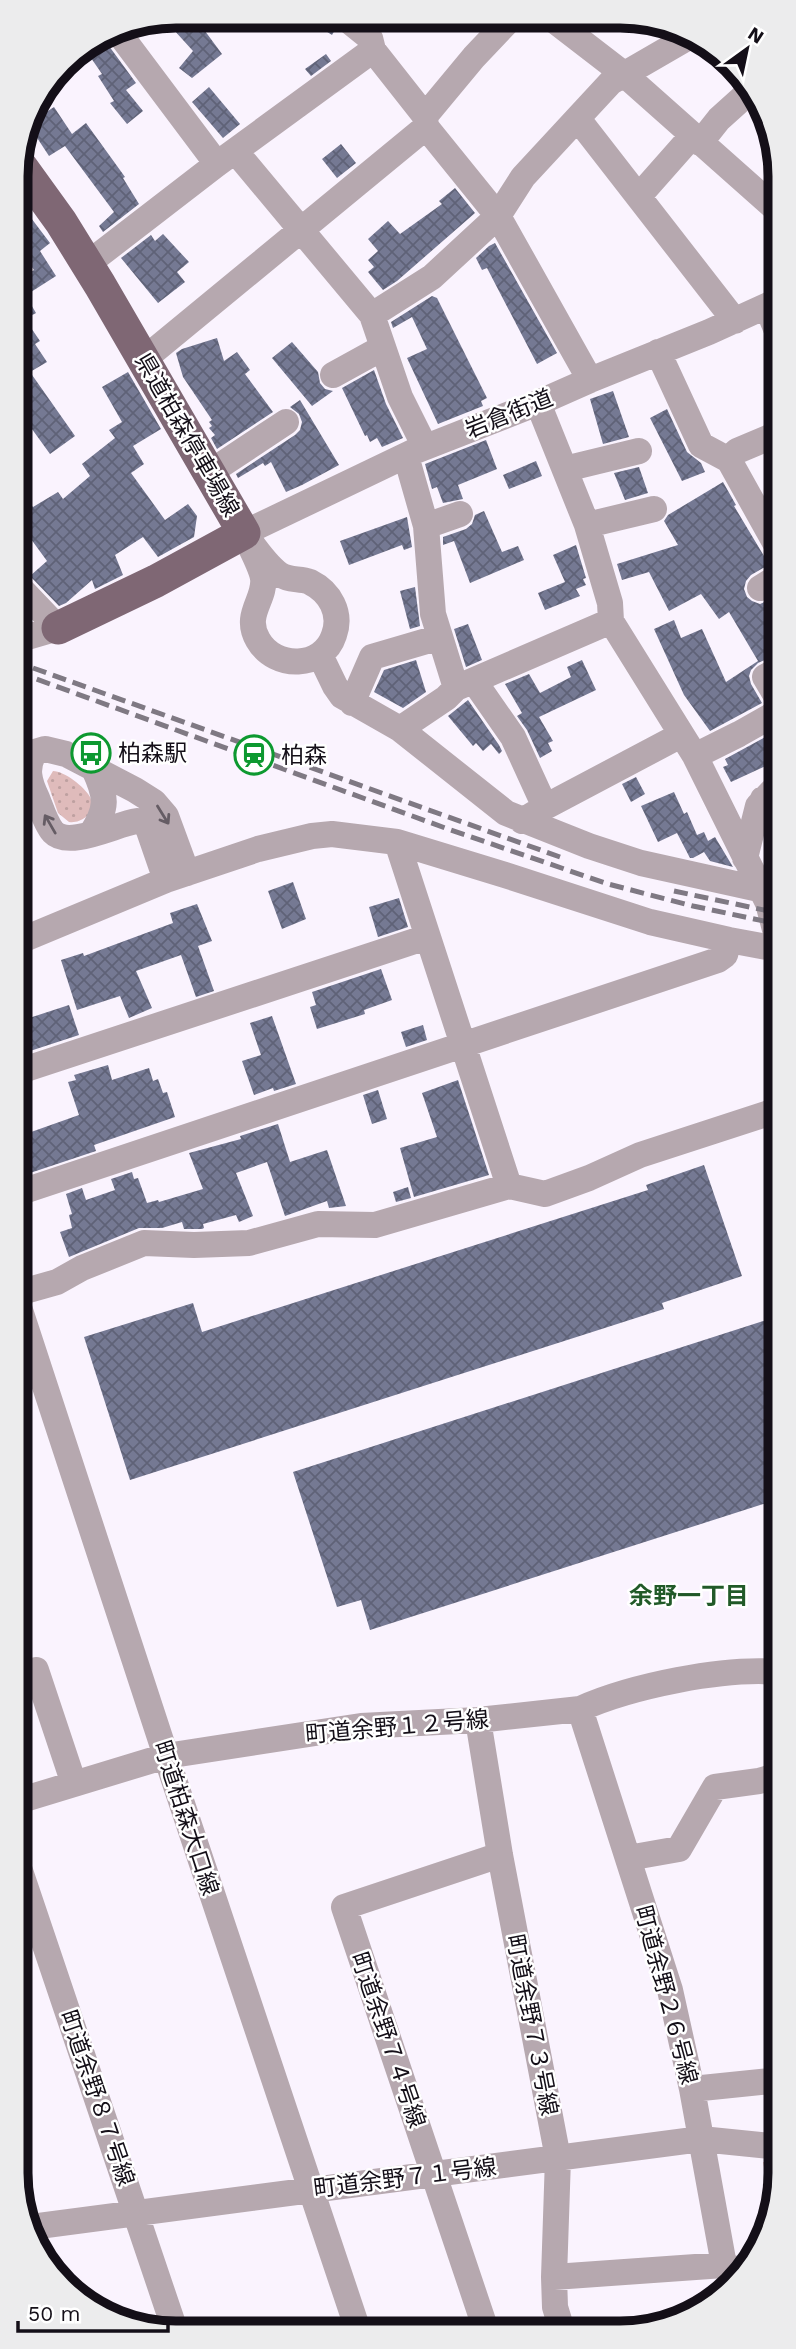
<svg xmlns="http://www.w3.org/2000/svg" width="796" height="2349" font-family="'Work Sans','Noto Sans JP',sans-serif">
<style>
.green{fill:url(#green-dots)}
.building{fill:url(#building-cross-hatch)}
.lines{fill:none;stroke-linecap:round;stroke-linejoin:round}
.minor{stroke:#b6a8af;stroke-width:26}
.major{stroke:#7f6774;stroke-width:33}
.rail{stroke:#7f7983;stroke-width:5;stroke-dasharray:14 7;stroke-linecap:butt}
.oneway{stroke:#655c64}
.labels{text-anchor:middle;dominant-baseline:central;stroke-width:5;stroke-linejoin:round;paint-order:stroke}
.street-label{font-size:23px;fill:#140f18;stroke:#fff}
.poi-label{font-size:23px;fill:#140f18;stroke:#fff;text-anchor:start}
.neighbourhood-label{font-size:24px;font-weight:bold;fill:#215a28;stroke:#fff}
.rim{fill:none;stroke:#140f18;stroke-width:9}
</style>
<defs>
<pattern id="green-dots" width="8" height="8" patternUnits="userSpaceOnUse" patternTransform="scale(1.75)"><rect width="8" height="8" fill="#dfbbbb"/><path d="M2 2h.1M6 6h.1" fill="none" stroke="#bea0a0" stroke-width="1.8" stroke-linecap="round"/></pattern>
<pattern id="building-cross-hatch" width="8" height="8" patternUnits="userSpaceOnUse" patternTransform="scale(1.75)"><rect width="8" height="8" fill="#757993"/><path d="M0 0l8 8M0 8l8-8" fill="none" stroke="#5f6277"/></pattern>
</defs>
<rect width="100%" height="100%" fill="#faf3fe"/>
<!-- green -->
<path class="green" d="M53,771C64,771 85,787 90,797C97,812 82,824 69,822L58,813L47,781Z
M763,2162L780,2164V2183L771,2205Z"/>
<!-- building -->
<path class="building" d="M176,16H221L205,31L222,54L192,78L179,68L193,51L163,18Z
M304,17H329L330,23L335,30L332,35Z
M109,46L136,83L126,90L143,111L127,124L110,103L114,101L98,76L102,74L91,58Z
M326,54L331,61L311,76L305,69Z
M209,87L240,124L223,138L192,102Z
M54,107L72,134L86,123L125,177L123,178L139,204L103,232L99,226L114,212L65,146L49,156L28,124Z
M341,144L356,163L337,178L322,159Z
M455,188L475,213L397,281L383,290L368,272L374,267L368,260L378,251L368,239L388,221L400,234L442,204L439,201Z
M16,198L50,243L40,251L56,276L31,292L22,278L34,270L16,246Z
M163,234L189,262L177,272L185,282L158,303L121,258L151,235L155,241Z
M495,243L557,353L537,364L487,268L482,270L476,258L489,246Z
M16,279L36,313L25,319L40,341L35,344L47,362L30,372L75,436L50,454L16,407Z
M432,296L437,298L487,398L481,401L483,406L438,424L407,358L427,349L412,317L393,328L391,322Z
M217,338L224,361L237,352L250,370L245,374L273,412L217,449L211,438L215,435L209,428L212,426L209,422L212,420L183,377L176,353L182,349Z
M292,342L318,372L320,383L325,389L333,391L312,406L272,358Z
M374,370L386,404L403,438L382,447L377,438L370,442L367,435L365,436L342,388Z
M128,372L161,429L133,446L144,464L131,473L165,520L188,504L197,516L194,537L158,557L143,537L115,555L123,575L95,589L92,580L66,603L59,606L30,576L47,561L17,520V489L33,507L58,492L63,499L90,476L82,464L115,438L109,430L122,422L102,387Z
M613,391L629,437L603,444L590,399Z
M300,400L339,465L302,485L286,492L271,462L265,466L263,463L238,478L236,474L295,435L300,430L302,422L299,414L290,407Z
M667,409L687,452L701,463L705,472L682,481L650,418Z
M486,440L497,469L458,485L463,499L443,503L437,487L432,489L425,464Z
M536,461L542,476L509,489L503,475Z
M639,467L648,493L625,500L614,473Z
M723,482L736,505L734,506L764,556L772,563L751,575L746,581L744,589L747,597L752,601L760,604L778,596V654L758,663L751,670L749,676L751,684L762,703L710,731L684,695L654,629L674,620L681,638L702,629L726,682L758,661L729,612L719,619L701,594L669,611L649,572L622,580L617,564L678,545L664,521L668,515Z
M484,511L502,552L518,546L524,560L470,583L454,541L443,545V537L466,529L472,524L475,515Z
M407,517L412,547L404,550L402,545L349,565L340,541Z
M576,545L586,578L583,579L586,585L576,589L580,596L545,610L538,593L565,582L553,555Z
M415,587L420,626L410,629L400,591Z
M468,624L482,660L466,667L454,629Z
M416,660L426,692L403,708L374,692L384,670Z
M582,660L596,690L539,717L553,741L548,743L552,751L540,758L527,730L517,716L522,713L505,684L529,674L540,693L571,677L567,667Z
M468,700L499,745L502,751L499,754L491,744L483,751L476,743L473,746L448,716Z
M778,730V770L772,771L768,765L731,782L723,767L728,765L725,759Z
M636,777L645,794L631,802L622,784Z
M674,792L684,814L687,812L697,835L704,832L708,841L715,837L733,867L710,861L704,852L693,858H690L677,833L658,842L641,806Z
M293,882L306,919L282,929L268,891Z
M399,898L408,927L378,937L369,907Z
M197,904L212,941L198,946L214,991L196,997L181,955L136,971L152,1008L129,1018L120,996L77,1010L61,960L83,953L84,956L173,923L170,913Z
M381,969L392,1000L364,1010L365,1014L317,1029L310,1007L316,1005L312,992Z
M69,1005L79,1035L27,1052L17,1022Z
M272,1016L296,1084L274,1091L273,1088L254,1095L242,1061L261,1055L250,1023Z
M423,1025L427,1040L406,1047L401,1032Z
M108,1065L112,1080L149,1068L153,1081L158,1079L163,1093L167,1092L175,1117L94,1145L96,1151L18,1177L17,1137L79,1115L68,1082L76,1080L74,1075Z
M458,1080L489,1175L414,1197L400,1148L437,1137L422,1093Z
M378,1090L387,1119L372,1124L363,1095Z
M278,1124L290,1162L327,1150L346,1206L329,1208L327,1201L285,1216L267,1162L236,1173L253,1216L239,1222L236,1215L203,1224L204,1228L202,1229H184L182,1222L162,1228H139L69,1257L60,1232L72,1228L69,1215L72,1214L66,1194L82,1188L86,1200L115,1190L111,1179L132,1172L134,1179L138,1178L147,1203L158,1200L159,1202L203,1189L189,1153L241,1139L240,1136Z
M704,1165L742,1276L662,1303L664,1309L130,1480L84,1337L193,1303L202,1332L648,1190L646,1185Z
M408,1187L411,1198L396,1202L393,1192Z
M779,1316V1499L370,1630L361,1600L337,1607L293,1472Z"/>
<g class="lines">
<!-- minor -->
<path class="minor" d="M344,17L370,38L373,50L425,116L426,127L498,216L590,380
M551,18L625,75L777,210
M115,28L217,164
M425,116L474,57L511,18
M578,119L735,321
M700,143L719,119L749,92
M236,152L372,315L400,397L425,447
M639,196L692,136
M86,265L217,164L373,50
M767,307L777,331
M372,315L432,277L498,216L523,177L611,82L687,38
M658,352L701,445L729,460L778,548
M143,360L426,127
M333,375L382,348
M538,403L587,525L610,603L611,621L695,756L768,903L778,941
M406,456L426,526L433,614L456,688
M729,460L737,451L777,434
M565,469L639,451
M209,473L286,422
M587,525L654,509
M426,526L460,514
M244,533L413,452L538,403L590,380L709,332L777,301
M244,533C254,546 265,564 279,574C289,581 299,578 310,582C330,592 342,613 334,635C323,669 275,670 258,640C243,614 266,600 263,578C261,566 249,545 244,533Z
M17,585L58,628L17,640
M760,588L778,577
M320,655L335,686L342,696L400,729L506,813L589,846L641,863L772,892
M778,670L765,677L778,699
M474,681L513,737L545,807L522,821
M352,703L372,657L430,640L438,633
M400,729L446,698L456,688L611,621
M695,756L739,734L778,712
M763,799L778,819
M545,807L681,735
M91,834C108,808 107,797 94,769
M397,842L509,1186
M745,858L758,806L778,785
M166,880L147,825L137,821C116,824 69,849 53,832C46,824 41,808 37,798C29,782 25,767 35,752L45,749L66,754L135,790L154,802L166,816L187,873
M17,942L166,880L258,849L312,836L332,834L397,842L505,875L650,922L729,940L778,949
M17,1072L427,937
M18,1193L718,960L725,955L729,940
M18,1293L57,1282L82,1268L144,1243L194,1245L249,1243L318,1224L375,1225L509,1186L545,1194L589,1178L640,1155L778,1110
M18,1304L166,1756L358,2330
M18,1676L36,1670L74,1784
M580,1709L670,1990L692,2089L724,2265L743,2272
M478,1720L500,1855L558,2158L554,2277L555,2307L562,2330
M18,1801L166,1756L361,1726L478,1720L580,1709C631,1686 724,1667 779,1672
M628,1858L679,1849L715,1787L759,1781L779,1775
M18,1865L175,2330
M692,2089L780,2080
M31,2227L701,2139L780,2147
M554,2277L724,2265
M486,2330L344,1907L500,1855"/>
<!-- major -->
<path class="major" d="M17,161L61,222L100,285L244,533L156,581L58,628"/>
<!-- rail -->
<path class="rail" d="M33,668L560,857
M17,672L448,829L608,884L693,906L778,924
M674,891L778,913"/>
</g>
<!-- one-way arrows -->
<defs><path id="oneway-shaft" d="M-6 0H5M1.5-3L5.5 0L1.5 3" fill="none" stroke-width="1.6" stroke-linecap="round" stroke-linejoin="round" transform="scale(1.75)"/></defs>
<g class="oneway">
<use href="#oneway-shaft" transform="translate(163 815) rotate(58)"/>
<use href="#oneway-shaft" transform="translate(50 824) rotate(-120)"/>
</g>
<!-- icons -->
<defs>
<g id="bus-ring" transform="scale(2.0125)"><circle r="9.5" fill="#fff" stroke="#0d9930" stroke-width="1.5"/><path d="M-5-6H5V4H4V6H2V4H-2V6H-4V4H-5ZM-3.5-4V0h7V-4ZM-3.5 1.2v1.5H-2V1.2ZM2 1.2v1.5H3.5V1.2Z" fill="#0d9930"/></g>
<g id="station-ring" transform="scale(2.0125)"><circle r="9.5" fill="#fff" stroke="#0d9930" stroke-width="1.5"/><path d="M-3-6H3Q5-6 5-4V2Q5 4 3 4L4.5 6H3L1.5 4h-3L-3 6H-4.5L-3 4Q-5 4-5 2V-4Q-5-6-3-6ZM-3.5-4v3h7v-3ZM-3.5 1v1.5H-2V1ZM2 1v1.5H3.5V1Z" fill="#0d9930"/></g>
</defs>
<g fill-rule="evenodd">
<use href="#bus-ring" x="91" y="753"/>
<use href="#station-ring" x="254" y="755"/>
</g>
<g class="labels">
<!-- street labels -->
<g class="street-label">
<text transform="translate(509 414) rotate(-22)">岩倉街道</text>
<text transform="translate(187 435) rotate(60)">県道柏森停車場線</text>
<text transform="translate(397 1727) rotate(-5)">町道余野１２号線</text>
<text transform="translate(186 1818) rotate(72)">町道柏森大口線</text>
<text transform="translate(666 1995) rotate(75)">町道余野２６号線</text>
<text transform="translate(532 2025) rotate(79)">町道余野７３号線</text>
<text transform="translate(388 2040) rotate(71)">町道余野７４号線</text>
<text transform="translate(97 2098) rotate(71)">町道余野８７号線</text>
<text transform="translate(405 2178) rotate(-7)">町道余野７１号線</text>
</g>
<!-- poi labels -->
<g class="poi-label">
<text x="118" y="753">柏森駅</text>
<text x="281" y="755">柏森</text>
</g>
<!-- neighbourhood labels -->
<g class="neighbourhood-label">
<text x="689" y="1596">余野一丁目</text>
</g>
</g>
<!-- crop -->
<path d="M0 0H796V2349H0ZM176 28H620A148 148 0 0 1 768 176V2173A148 148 0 0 1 620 2321H176A148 148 0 0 1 28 2173V176A148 148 0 0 1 176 28Z" fill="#ececed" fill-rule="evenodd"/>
<path class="rim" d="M176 28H620A148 148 0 0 1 768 176V2173A148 148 0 0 1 620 2321H176A148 148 0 0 1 28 2173V176A148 148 0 0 1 176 28Z"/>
<!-- north arrow -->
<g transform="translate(747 49) rotate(33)" stroke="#ffffff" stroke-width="5" paint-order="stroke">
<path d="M0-5L12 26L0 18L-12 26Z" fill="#140f18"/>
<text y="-10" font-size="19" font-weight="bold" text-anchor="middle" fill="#140f18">N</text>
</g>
<!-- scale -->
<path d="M18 2321v10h150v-10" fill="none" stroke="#140f18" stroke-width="3.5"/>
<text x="28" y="2321" font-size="21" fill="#140f18" stroke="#ffffff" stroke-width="5" paint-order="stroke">50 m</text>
</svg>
